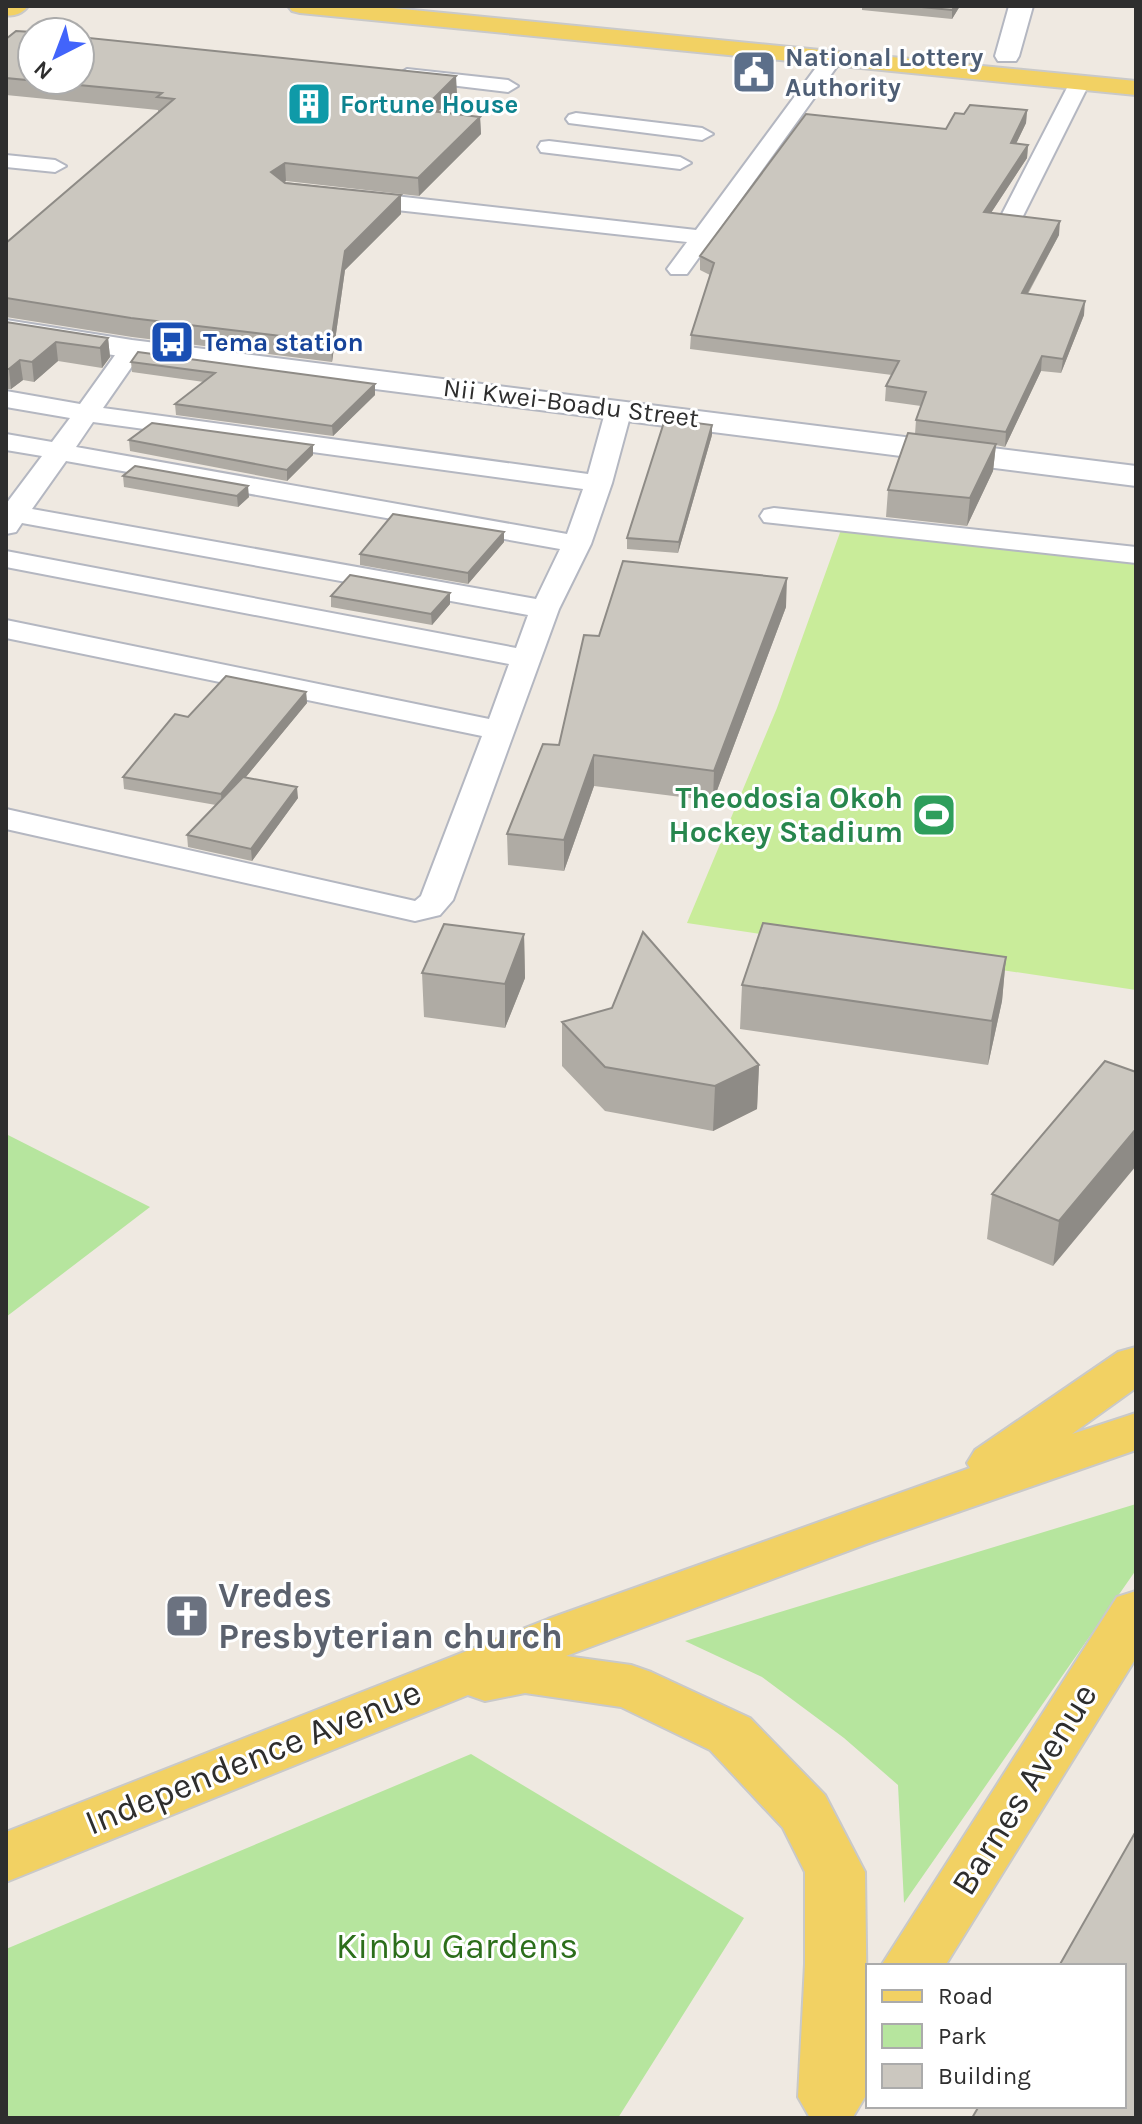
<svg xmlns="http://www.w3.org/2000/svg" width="1142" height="2124" font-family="Karla,sans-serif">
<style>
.green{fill:#b6e59e}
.pitch{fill:#c9ec9a}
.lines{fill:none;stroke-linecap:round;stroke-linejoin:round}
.lane-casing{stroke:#b4b7c1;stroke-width:4}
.street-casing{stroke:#b4b7c1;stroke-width:4}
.primary-casing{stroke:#c9c9c9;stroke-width:4}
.lane{fill:#fff;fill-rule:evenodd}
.street{fill:#fff;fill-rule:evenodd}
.primary{fill:#f2d163;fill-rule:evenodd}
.wall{fill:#afaba4}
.shaded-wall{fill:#8e8b86}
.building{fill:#cbc7bf;stroke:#8e8b86;stroke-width:2}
.labels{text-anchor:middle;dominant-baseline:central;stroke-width:6;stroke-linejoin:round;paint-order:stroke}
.far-service-label{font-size:26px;font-weight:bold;fill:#4e5e75;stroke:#fff;text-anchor:start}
.far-culture-label{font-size:26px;font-weight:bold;fill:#0d838f;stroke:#fff;text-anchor:start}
.far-transit-label{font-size:26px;font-weight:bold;fill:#164399;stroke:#fff;text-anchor:start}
.far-street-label{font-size:26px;fill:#2e2e2e;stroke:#fff}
.leisure-label{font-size:30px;font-weight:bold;fill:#27864d;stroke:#fff;text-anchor:end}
.near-worship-label{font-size:36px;font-weight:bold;fill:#5b616d;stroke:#fff;text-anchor:start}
.near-street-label{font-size:36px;fill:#2e2e2e;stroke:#fff}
.near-park-label{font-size:36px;fill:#2c6e1b;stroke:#fff}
</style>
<rect width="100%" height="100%" fill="#efe9e1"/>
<!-- green -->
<path class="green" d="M6,1134L150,1207L6,1317Z
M1136,1504V1570L904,1903L898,1785L844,1738L762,1677L685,1641Z
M471,1754L744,1918L618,2118H6V1949Z"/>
<!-- pitch -->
<path class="pitch" d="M842,527L1136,561V990L687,923L777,708Z"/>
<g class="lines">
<!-- lane casing -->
<g class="lane-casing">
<path id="lane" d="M833,52L843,58L687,274H671L667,269L687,242L351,205L340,198L351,191L696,230L826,54Z
M407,69L508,80L518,86L508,92L400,79L397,75Z
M1080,76L1090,82L1023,216L1020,221H1004L1001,216L1070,82Z
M576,113L702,128L713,134L702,140L569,123L566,119L569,115Z
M549,141L680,157L691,163L680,169L541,152L538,147L541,142Z
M6,155L55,160L66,166L55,172L6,167Z
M132,342L141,344L144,349L103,408L588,474L606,409L610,404H628L632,409L612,483L591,544L559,609L453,900L440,915L415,921L6,829V809L415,901L421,896L482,736L6,638V620L489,719L509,664L6,567V551L516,648L528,615L22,523L16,532L6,534V504L42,456L6,450V434L52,442L70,418L6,407V391L80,404L123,344ZM93,422L583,489L567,534L76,447ZM66,461L560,549L536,599L32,509Z
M774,508L1136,547V563L764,522L760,516L764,510Z"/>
</g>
<!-- street casing -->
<g class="street-casing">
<path id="street" d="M1009,6H1033L1019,56L1016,61H998L995,56Z
M6,320L132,340L1136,466V486L132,358L6,338Z"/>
</g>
<!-- primary casing -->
<g class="primary-casing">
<path id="primary" d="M6,6H28C23,13 14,17 6,15Z
M288,6H372L1136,81V95L300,13L292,11Z
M1136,1347V1388L1072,1434L1136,1413V1450L869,1543L566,1656L631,1665L651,1672L750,1718L825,1795L865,1872L868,2092L853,2117L810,2118L798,2097L805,1964V1872L783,1828L710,1750L621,1707L525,1693L485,1701L468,1695L6,1882V1832L548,1619L970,1468L967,1463L975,1450L1118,1352Z
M1136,1591V1658L945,1966H881L1117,1597Z"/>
</g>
<!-- lane -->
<use href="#lane" class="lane"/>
<!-- street -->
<use href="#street" class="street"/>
<!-- primary -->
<use href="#primary" class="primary"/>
</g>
<!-- wall -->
<path class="wall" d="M862,6H960L952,19L862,10Z
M6,39L457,93L438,112L480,117L481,134L419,196L286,181L284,182L401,195V214L345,270L332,362L132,337L6,317V243L158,113V110L6,95Z
M1027,110L1026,123L1016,144L1028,145L1027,158L991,213L1059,235L1028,294L1084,315L1061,373L1041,371L1005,447L996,445L993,471L967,526L886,517L888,490L915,434L916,420L921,406L885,401L886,386L892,375L690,349L691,335L710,275L700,270V256L946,129L964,114Z
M6,322L108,338L110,357L102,368L58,361L34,382L23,380L11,389H6Z
M131,362L375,384V395L333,436L176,415L175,404L204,382L132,372Z
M712,435L678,553L627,549V538Z
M129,440L313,455L287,481L130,451Z
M123,476L249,497L238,507L124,487Z
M504,542L468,584L360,565V554Z
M331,596L450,604L432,625L331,607Z
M786,607L713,801L594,786L564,871L508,865L507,834L559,745L599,636Z
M306,692L307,703L245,778L298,798L252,861L188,847L187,835L216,805L124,789L123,777L188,717Z
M524,934L525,978L505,1028L424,1017L422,973Z
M1006,957L1002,1001L988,1065L740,1029L742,985Z
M562,1022L759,1065L757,1109L713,1131L605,1111L562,1066Z
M1105,1061L1053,1266L987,1239L992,1194Z"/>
<!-- shaded-wall -->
<path class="shaded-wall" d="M955,6H960L952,19V10Z
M456,76L457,93L422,127V110Z
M1027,110L1026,123L1010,156L1011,143Z
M480,117L481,134L419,196L418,178Z
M1028,145L1027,158L983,225L984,212Z
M285,163L286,181L272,190L271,172Z
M401,195V214L345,270L332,362L331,342L345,251Z
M1060,221L1059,235L1020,307L1022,293Z
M1085,301L1084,315L1061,373L1063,359Z
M108,338L110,357L102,368L100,348Z
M56,342L58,361L34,382L32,362Z
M1042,356L1041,371L1005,447L1006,432Z
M20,360L23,380L11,389L9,369Z
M375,384V395L333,436L332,426Z
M712,425V435L678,553L679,542Z
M996,444L993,471L967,526L970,498Z
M313,445V455L287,481V470Z
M248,486L249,497L238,507L237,496Z
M504,532V542L468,584V573Z
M787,578L786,607L713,801L714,771Z
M450,593V604L432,625L431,614Z
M306,692L307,703L222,806L221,794Z
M594,755V786L564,871V840Z
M297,787L298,798L252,861L251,849Z
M524,934L525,978L505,1028V984Z
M1006,957L1002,1001L988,1065L992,1021Z
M759,1065L757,1109L713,1131L715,1086Z
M1136,1129V1166L1053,1266L1059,1221Z"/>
<!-- building -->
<path class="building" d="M911,6H955L952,10Z
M16,31L32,32V80H80V37L456,76L422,110L480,117L418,178L285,163L271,172L285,183L401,195L345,251L331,342L131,318L6,298V243L174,99L157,97L162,93L6,78V39Z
M970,105L1027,110L1011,143L1028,145L984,212L1060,221L1022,293L1085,301L1063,359L1042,356L1006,432L916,420L926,392L886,386L899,361L691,335L714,263L700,256L806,114L946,129L955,113L964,114Z
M6,322L108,338L100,348L56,342L32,362L20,360L9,369H6Z
M138,352L375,384L332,426L175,404L215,373L131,362Z
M665,419L712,425L679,542L627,538Z
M152,423L313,445L287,470L129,440Z
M908,433L996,444L970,498L888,490Z
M135,466L248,486L237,496L123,476Z
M393,514L504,532L468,573L360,554Z
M623,561L787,578L714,771L594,755L564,840L507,834L543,744L559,745L584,635L599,636Z
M350,575L450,593L431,614L331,596Z
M226,676L306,692L221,794L123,777L175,714L188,717Z
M243,777L297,787L251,849L187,835Z
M763,923L1006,957L992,1021L742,985Z
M444,924L524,934L505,984L422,973Z
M643,932L759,1065L715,1086L605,1067L562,1022L612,1008Z
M1105,1061L1136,1072V1129L1059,1221L992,1194Z
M1136,1831V2118H972L979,2106H1124V1966H1059Z"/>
<!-- icons -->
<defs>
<g id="civic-square" transform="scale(2.3)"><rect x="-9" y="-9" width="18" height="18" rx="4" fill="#5c6f8a" stroke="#fff"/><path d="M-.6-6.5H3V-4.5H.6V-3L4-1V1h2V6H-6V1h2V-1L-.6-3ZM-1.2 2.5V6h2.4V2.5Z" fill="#fff"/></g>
<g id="building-square" transform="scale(2.3)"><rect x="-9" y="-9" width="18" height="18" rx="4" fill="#0f9aa8" stroke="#fff"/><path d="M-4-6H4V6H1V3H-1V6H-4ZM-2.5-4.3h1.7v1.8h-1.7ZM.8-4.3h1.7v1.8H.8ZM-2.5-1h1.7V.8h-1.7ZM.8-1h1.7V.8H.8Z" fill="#fff"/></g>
<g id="bus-square" transform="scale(2.3)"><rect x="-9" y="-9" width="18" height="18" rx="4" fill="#1a4fb4" stroke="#fff"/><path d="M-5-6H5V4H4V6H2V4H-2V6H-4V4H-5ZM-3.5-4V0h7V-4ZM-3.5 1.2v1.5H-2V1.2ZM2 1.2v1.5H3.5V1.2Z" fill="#fff"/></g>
<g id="stadium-square" transform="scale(2.3)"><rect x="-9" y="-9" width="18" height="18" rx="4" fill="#2e9e5b" stroke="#fff"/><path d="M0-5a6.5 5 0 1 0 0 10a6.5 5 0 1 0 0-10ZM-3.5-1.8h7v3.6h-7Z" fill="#fff"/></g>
<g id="church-square" transform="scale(2.3)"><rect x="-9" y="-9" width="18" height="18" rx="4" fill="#6b7280" stroke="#fff"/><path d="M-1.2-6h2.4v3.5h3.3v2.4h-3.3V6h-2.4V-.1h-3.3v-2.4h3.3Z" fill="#fff"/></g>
</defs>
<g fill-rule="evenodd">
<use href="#civic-square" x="754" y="72"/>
<use href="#building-square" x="309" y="104"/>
<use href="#bus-square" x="172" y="342"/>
<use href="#stadium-square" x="934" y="815"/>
<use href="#church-square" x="187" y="1616"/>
</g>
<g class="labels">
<!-- far-service labels -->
<g class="far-service-label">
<text x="785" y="57">National Lottery<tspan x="785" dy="30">Authority</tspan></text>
</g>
<!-- far-culture labels -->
<g class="far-culture-label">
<text x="340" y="104">Fortune House</text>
</g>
<!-- far-transit labels -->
<g class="far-transit-label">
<text x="203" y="342">Tema station</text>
</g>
<!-- far-street labels -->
<g class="far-street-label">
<text transform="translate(571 403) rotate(7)">Nii Kwei-Boadu Street</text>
</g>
<!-- leisure labels -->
<g class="leisure-label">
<text x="903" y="798">Theodosia Okoh<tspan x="903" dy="34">Hockey Stadium</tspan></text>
</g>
<!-- near-worship labels -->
<g class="near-worship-label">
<text x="218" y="1595">Vredes<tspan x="218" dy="41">Presbyterian church</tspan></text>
</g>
<!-- near-street labels -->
<g class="near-street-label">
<text transform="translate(253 1757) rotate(-22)">Independence Avenue</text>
<text transform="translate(1024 1789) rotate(-58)">Barnes Avenue</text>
</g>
<!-- near-park labels -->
<g class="near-park-label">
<text x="457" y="1946">Kinbu Gardens</text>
</g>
</g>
<!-- border -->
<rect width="1142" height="2124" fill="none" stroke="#2e2e2e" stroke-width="16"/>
<!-- legend -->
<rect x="866" y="1964" width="260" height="144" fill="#ffffff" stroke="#ababab" stroke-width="2"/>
<rect x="882" y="1990" width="40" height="12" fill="#f2d163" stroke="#ababab" stroke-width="2"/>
<text x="938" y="2004" font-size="24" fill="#2e2e2e">Road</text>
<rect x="882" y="2024" width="40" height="24" fill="#b6e59e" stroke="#ababab" stroke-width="2"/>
<text x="938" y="2044" font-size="24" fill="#2e2e2e">Park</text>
<rect x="882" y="2064" width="40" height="24" fill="#cbc7bf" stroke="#ababab" stroke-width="2"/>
<text x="938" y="2084" font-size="24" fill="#2e2e2e">Building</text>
<!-- north arrow -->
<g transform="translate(56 56) rotate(222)"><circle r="38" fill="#ffffff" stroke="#ababab" stroke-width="2"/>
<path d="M0-6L14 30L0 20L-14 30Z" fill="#4264fb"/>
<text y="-12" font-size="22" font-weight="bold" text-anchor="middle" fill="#2e2e2e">N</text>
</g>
</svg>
